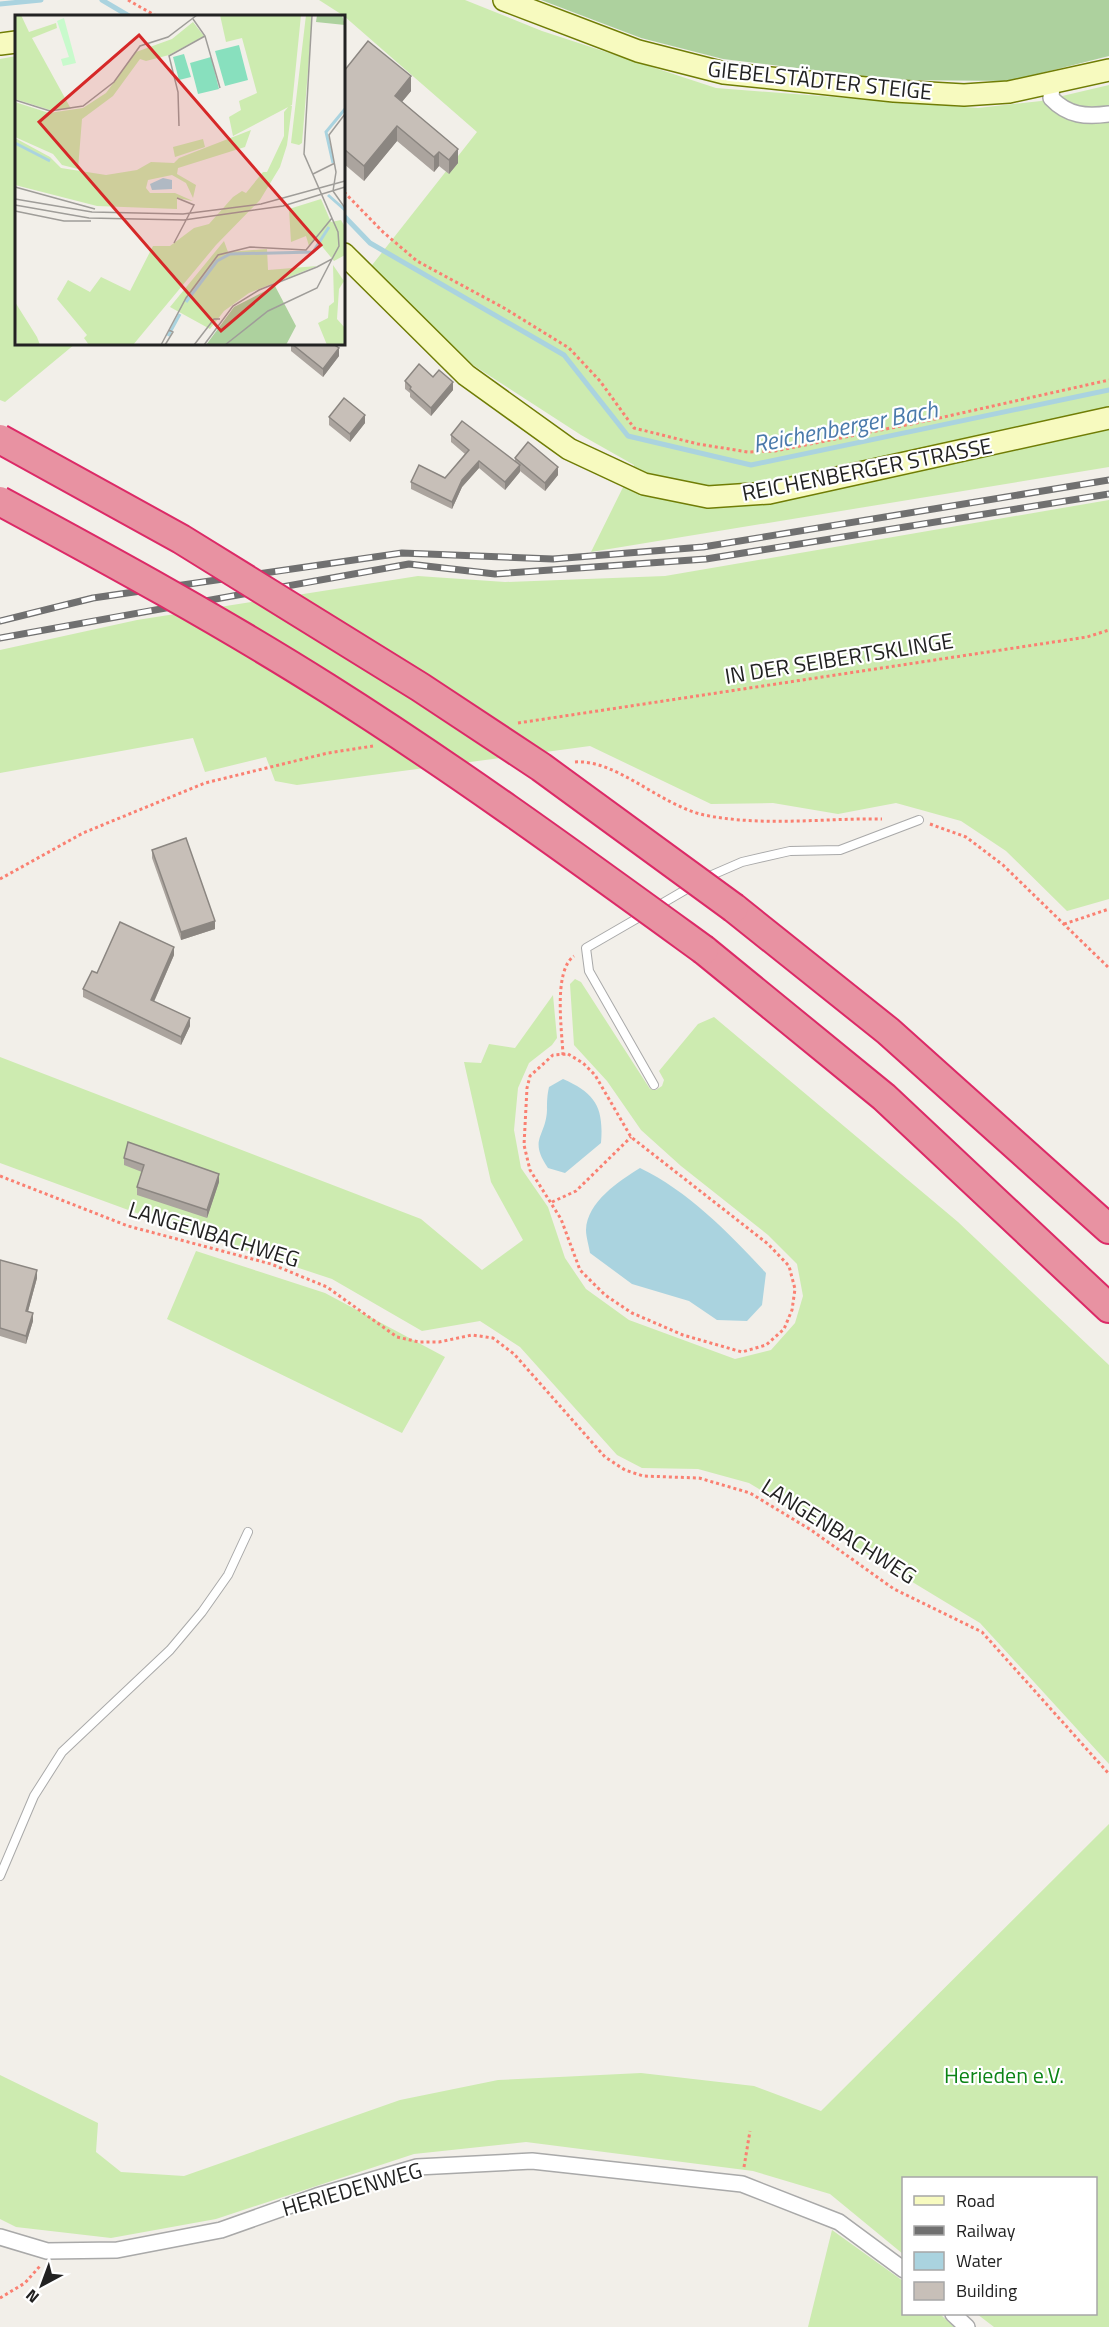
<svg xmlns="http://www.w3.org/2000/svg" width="1109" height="2327" font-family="'Titillium Web',sans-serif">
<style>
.grass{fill:#cdebb0}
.forest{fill:#add19e}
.water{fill:#aad3df}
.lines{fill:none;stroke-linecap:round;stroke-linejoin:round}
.stream{stroke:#aad3df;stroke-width:5}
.service-casing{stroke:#a9a9a9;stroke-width:10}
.minor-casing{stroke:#a9a9a9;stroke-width:18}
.secondary-casing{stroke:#707d05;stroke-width:24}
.motorway-casing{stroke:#dc2a67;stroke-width:32}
.path{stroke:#fa8072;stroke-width:3;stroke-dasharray:3 3;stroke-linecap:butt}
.service{stroke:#fff;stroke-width:8}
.minor{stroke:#fff;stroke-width:15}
.secondary{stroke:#f7fabf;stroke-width:21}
.motorway{stroke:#e892a2;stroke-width:28}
.rail-casing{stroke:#707070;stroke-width:7}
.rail{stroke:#fff;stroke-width:4.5;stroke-dasharray:14;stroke-linecap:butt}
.motorway-bridge-casing{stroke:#dc2a67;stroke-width:32;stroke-linecap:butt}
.motorway-bridge{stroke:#e892a2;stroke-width:28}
.wall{fill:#aba49e}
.shaded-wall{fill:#8b8681}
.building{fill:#c7bfb8;stroke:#8b8681;stroke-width:1.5}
.labels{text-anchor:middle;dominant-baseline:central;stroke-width:4.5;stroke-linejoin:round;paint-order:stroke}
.street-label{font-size:22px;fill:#222;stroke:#fff}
.park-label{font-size:22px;fill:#0c8416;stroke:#fff}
.water-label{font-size:24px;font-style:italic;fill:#4a7aab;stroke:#fff}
.inset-river{fill:none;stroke:#aad3df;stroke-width:3}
.inset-road{fill:none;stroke:#9f9d99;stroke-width:1.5}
.view{fill:#d62828;fill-opacity:0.15;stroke:#d62828;stroke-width:3}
.inset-edge{fill:none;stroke:#222;stroke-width:3}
</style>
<rect width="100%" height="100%" fill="#f2efe9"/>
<!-- grass -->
<path class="grass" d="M319,0H465L542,31L716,88L978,108L1041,101L1109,85V467L591,552L634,465L581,435L473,365L369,269L477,132L344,16Z
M16,56V344H75L5,402L0,400V59Z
M1109,500V899L1067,911L1006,851L961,821L896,803L838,814L773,803L711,804L590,746L297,785L275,781L266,757L205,772L193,738L0,773V650L137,620L418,576L505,582L665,576Z
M575,979L581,982L650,1089L656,1090L662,1086L664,1080L659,1071L698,1024L714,1017L958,1222L1109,1365V1764L980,1623L749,1483L698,1469L642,1468L617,1455L520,1347L480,1321L422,1331L332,1279L172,1226L0,1163V1057L421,1219L482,1270L523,1240L491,1182L464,1062L481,1063L489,1044L515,1048L553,995L557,1038L552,1045L529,1063L518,1088L514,1130L521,1168L548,1207L565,1258L586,1289L629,1320L735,1359L771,1350L795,1323L803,1296L797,1264L768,1235L681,1166L641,1130L607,1081L574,1045L570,984Z
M196,1251L325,1293L445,1357L402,1433L167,1319Z
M1109,1824V2327H994L977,2314H1096V2178H904L903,2254L830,2194L753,2171L526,2142L414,2154L216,2219L111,2238L16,2227L0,2219V2075L98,2123L96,2152L121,2172L184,2176L400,2100L498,2080L641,2073L754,2086L821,2111Z
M832,2230L903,2281L904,2314H940L954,2327H808Z"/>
<!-- forest -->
<path class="forest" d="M541,0H1109V56L1010,81L896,80L723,59L641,38Z"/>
<!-- water -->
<path class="water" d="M563,1079C595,1093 604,1107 601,1143L565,1173L548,1168C528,1139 546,1137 547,1110C547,1102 547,1096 549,1087Z
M640,1168C688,1191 730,1234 766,1273L762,1305L747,1321L717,1320L689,1301L632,1284L590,1253C589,1246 586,1237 586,1230C587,1202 619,1181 640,1168Z"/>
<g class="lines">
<!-- stream -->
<path class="stream" d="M102,0L129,16
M0,4L41,0
M344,216L370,243L564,355L628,436L751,465L1109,390"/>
<!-- service casing -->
<g class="service-casing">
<path id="service" d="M705,878L742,862L790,851L840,850L919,820
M656,907L692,886
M643,915L586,948L589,971L654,1085
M0,1876L34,1796L62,1752L170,1650L202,1612L228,1575L248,1532"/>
</g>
<!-- minor casing -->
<g class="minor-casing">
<path id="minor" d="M1052,84L1051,98C1068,116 1086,117 1109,114
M0,2237L47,2251L117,2250L221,2230L317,2196L417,2167L532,2161L742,2184L839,2222L904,2270
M953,2314L967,2327"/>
</g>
<!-- secondary casing -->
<g class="secondary-casing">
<path id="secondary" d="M504,0L638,51L724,73L894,91L964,95L1009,92L1109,70
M0,44L16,42
M344,254L466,375L569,449L644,484L708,497L769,493L1109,418"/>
</g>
<!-- motorway casing -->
<g class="motorway-casing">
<path id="motorway" d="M734,908L888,1031L1109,1229
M704,950L884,1097L1109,1308"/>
</g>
<!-- path -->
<path class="path" d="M128,0L156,16
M344,192L383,232L417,261L504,308L569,348L600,381L634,428L698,444L748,452L775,451L926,421L1109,380
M518,723L1087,637L1109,630
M575,762C616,759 660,805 704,815C764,827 823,818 882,819
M930,824L966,837L1003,865L1109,968
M0,879L83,833L205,783L328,753L373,746
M1064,924L1109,909
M568,1054L583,1063L595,1075L631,1137L768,1244L789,1266L795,1289L792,1310L784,1329L766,1345L742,1352L683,1335L632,1313L605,1295L580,1270L561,1219L530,1170L524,1145L527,1088L530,1076L553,1055Z
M563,1055C562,1030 553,971 574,956
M0,1176L128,1226L271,1264L327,1287L397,1337L419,1342H439L472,1335L493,1338L514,1354L605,1457L625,1470L643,1476L699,1478L750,1493L811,1530L894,1589L982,1632L1109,1774
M552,1202L576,1191L631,1137
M744,2167L750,2131
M0,2298L25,2283L40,2266"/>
<!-- service -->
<use href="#service" class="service"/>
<!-- minor -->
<use href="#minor" class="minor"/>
<!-- secondary -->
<use href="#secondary" class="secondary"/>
<!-- motorway -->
<use href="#motorway" class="motorway"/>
<!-- rail casing -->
<g class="rail-casing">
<path id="rail" d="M0,621L93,598L402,553L553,559L703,547L1109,480
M0,638L409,564L495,574L706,559L1109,494"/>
</g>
<!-- rail -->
<use href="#rail" class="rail"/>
<!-- motorway-bridge casing -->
<g class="motorway-bridge-casing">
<path id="motorway-bridge" d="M0,439L181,539L420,687L541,767L734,908
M0,501C111,561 221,621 327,688C457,770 580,860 704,950"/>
</g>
<!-- motorway-bridge -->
<use href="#motorway-bridge" class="motorway-bridge"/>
</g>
<!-- wall -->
<path class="wall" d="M344,71L411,91L402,102L458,163L449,174L439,166L434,172L397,141L364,181L344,164Z
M291,344H333L339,356L323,377L291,351Z
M433,377L453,390L431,416L410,397V393L405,389V381Z
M329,417L365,423L350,442L329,425Z
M451,435L515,461V458L558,475L545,491L520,471L505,490L479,468L462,487L452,509L411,489V482L445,478L465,454L451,442Z
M152,850L215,929L181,940L152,858Z
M174,955L154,1002L190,1026L181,1045L83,997V989L97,973Z
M124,1158L219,1182L207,1218L137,1195V1187L142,1172L124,1165Z
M0,1260L37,1278L28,1311L33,1321L26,1344L0,1336Z"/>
<!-- shaded-wall -->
<path class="shaded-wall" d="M411,76V91L395,110V96Z
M397,126V141L364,181V166Z
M458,149V163L449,174V160Z
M439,152V166L434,172V157Z
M339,348V356L323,377V369Z
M453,382V390L431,416V408Z
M365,415V423L350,442V434Z
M479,461V468L462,487L452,509V502L462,480Z
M520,465V472L505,490V482Z
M558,467V475L545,491V483Z
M215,921V929L181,940V932Z
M174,947V955L151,1008V1000Z
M190,1018V1026L181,1045V1037Z
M219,1174V1182L207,1218V1210Z
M37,1270V1278L26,1319V1311Z
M33,1313V1321L26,1344V1336Z"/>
<!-- building -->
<path class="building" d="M368,41L411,76L395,96L458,149L449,160L439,152L434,157L397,126L364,166L344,149V71Z
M292,344H333L339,348L323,369Z
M419,364L433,377L439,370L453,382L431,408L410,389L411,387L405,381Z
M344,398L365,415L350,434L329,417Z
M462,421L520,465L505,482L479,461L462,480L452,502L411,482L419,465L445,478L469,450L451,435Z
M528,442L558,467L545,483L515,458Z
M186,838L215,921L181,932L152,850Z
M120,922L174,947L151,1000L190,1018L181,1037L83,989L92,971L97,973Z
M128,1142L219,1174L207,1210L137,1187L144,1165L124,1158Z
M0,1260L37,1270L26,1311L33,1313L26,1336L0,1328Z"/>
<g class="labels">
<!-- street labels -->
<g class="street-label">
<text transform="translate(820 80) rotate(6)">GIEBELSTÄDTER STEIGE</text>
<text transform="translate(867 469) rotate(-11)">REICHENBERGER STRASSE</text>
<text transform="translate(839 658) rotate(-9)">IN DER SEIBERTSKLINGE</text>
<text transform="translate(214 1234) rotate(17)">LANGENBACHWEG</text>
<text transform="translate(839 1531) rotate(32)">LANGENBACHWEG</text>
<text transform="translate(352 2189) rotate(-16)">HERIEDENWEG</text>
</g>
<!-- park labels -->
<g class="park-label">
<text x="1004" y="2075">Herieden e.V.</text>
</g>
<!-- water labels -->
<g class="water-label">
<text transform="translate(845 426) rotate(-11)">Reichenberger Bach</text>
</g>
</g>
<!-- overview -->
<g transform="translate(15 15)">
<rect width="330" height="330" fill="#f2efe9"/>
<path d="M0,0H6L14,17L41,8L42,13L17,23L56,94L35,95L0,84ZM205,0H286L277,90L218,121L214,102L226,95L224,86L242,78L227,23L211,27ZM291,0H296V19L287,128L284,130L276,128ZM178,7L189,21L154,40L131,46L125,44L98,81L67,104L63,154L47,150L38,139L0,122V87L34,98L68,93L91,78L121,37L157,24ZM274,91H277L272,130L265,152L245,185L201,230L118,330H74L69,323L72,320L42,284L53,265L75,277L86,262L115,276L138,231H155L179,213L194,209L218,182L227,176L231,178L248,157H252L269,121V97ZM236,115L230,132L163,153L162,159L181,170L178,183L171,168L157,160L133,165L131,173L135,178H160L178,186L162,183V194L82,191L0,170V123L35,142L46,153L91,160L122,155L136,147L159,148L164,143ZM188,124L190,132L160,142L158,132ZM306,184L316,207L326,205L330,212V240L319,246L301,224L294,231L291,221L276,227L274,194ZM209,226L213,237L252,234L253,255L302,251L234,278L209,296L195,314L155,292ZM318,250L329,266L324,274L322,304L330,313V330H312L303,308L313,303L314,291L319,287ZM0,287L22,322L25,330H2Z" fill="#cdebb0"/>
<path d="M302,0H327L330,10L301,7ZM260,271L281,311L271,330H191L219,292Z" fill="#add19e"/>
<path d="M49,3L61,48L48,51L46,44L54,42L42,6Z" fill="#c8facc"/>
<path d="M224,30L233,65L210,71L200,36ZM169,39L176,62L164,65L158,42ZM196,42L204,74L183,79L175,48Z" fill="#88e0be"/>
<path d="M148,163L157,165V174L137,175L135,169Z" fill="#aad3df"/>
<path class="inset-river" d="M0,128L35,146M318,148L311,117L330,94M313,180L330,195M171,287L202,246L215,239L298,237L314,212M153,321L165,299"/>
<path class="inset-road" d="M178,4L190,21L205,73M0,85L35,96L68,91L99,67L125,31L153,22L182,0M330,99L314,120L321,157L318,176L330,193M164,111L163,77L154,41L190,21M298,159L320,148M0,172L80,194M0,184L77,197L168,199L246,189L330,166M0,190L74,203L169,205L268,191L330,172M0,196L49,206H76M159,228L179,190L162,183M146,330L171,283L203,240L235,232L291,235L317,203M150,330L158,317L154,315M179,330L199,304H205M189,330L218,291L244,275L302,252L317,244L324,231L323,217L289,139L297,0M210,330L253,296L302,273L317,244"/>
<path class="view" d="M124,20L306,230L206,316L24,107Z"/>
<rect width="330" height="330" class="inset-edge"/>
</g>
<!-- legend -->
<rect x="902" y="2177" width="195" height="138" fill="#ffffff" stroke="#a7a7a7" stroke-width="1.5"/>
<rect x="914" y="2196" width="30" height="9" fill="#f7fabf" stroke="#a7a7a7" stroke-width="1.5"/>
<text x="956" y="2207" font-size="18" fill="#222222">Road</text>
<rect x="914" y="2226" width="30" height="9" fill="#707070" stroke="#a7a7a7" stroke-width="1.5"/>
<text x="956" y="2237" font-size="18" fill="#222222">Railway</text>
<rect x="914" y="2252" width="30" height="18" fill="#aad3df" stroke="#a7a7a7" stroke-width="1.5"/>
<text x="956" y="2267" font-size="18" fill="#222222">Water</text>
<rect x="914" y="2282" width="30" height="18" fill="#c7bfb8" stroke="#a7a7a7" stroke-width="1.5"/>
<text x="956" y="2297" font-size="18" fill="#222222">Building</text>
<!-- north arrow -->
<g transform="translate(42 2285) rotate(221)" stroke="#ffffff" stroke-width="4.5" paint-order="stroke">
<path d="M0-4.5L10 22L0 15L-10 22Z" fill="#222222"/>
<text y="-9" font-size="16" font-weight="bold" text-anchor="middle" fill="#222222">N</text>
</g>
</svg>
